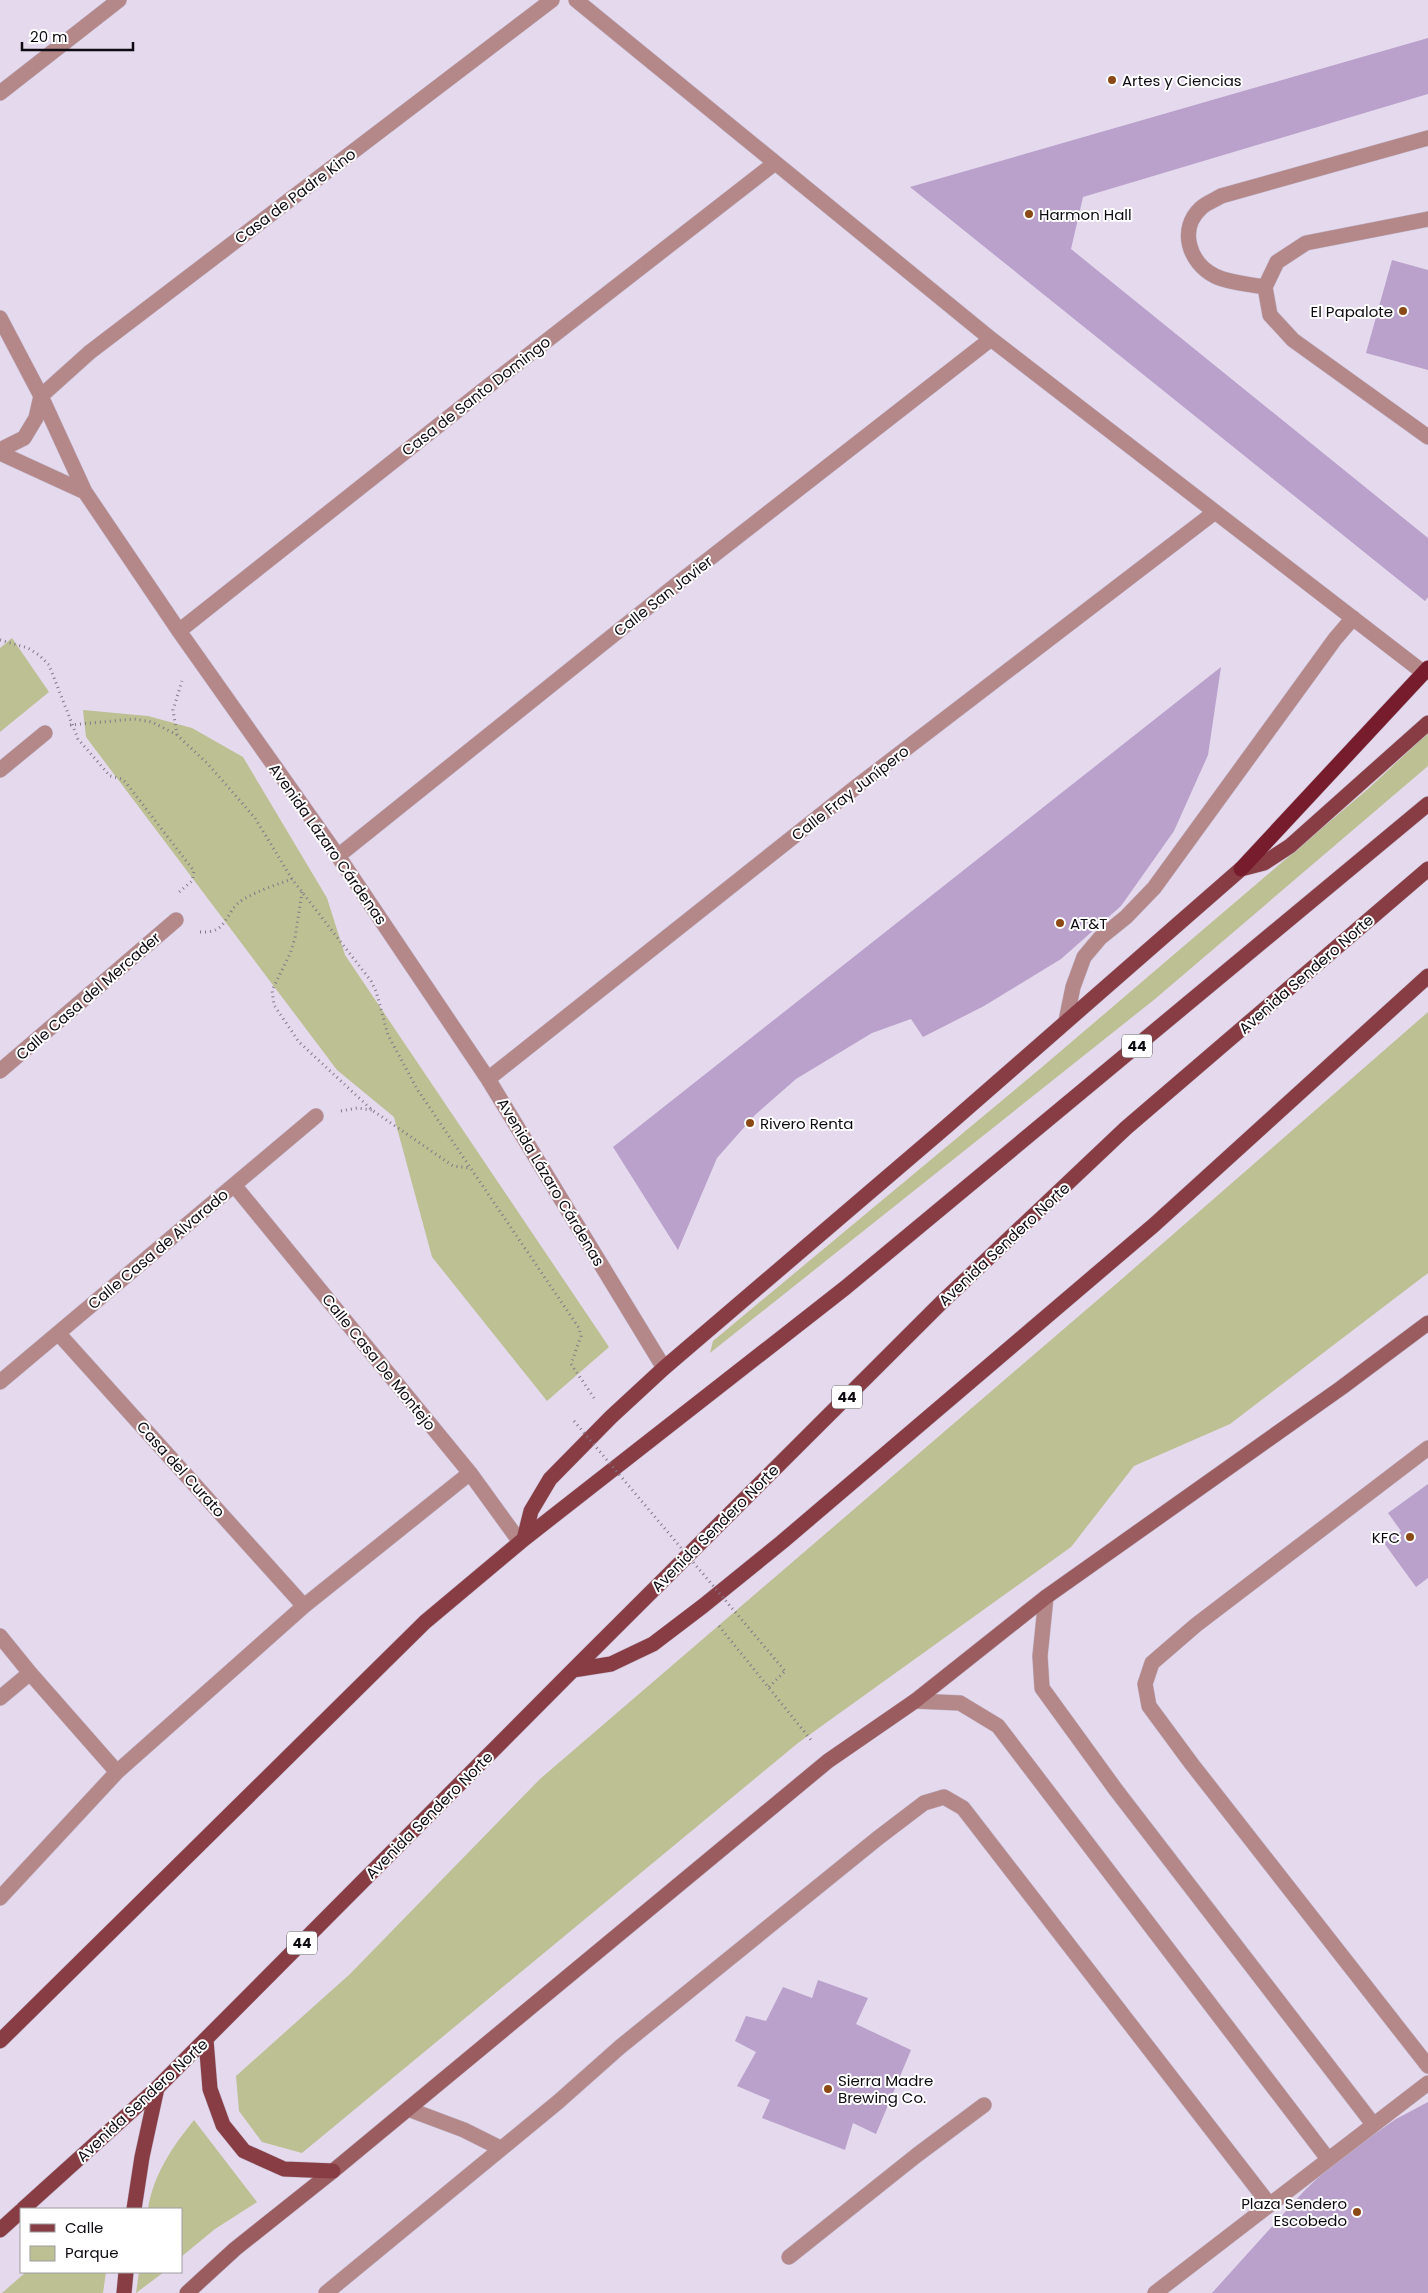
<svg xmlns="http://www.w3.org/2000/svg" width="1428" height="2293" font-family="Poppins,sans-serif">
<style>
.green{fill:#bcc092}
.building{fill:#b9a1cb}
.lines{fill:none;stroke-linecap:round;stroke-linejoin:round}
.lane-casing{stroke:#c3b8cb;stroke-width:16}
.street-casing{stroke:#c3b8cb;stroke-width:16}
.secondary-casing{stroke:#c3b8cb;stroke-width:16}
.primary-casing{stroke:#c3b8cb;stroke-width:16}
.highway-casing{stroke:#c3b8cb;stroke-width:16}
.path{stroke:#817988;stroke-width:3;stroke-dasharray:1 4;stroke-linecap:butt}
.lane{stroke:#b48789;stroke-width:15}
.street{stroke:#b48789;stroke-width:15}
.secondary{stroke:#9b5c60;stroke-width:15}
.primary{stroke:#883c44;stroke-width:15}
.highway{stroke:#761c2c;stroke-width:15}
.path-bridge{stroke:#817988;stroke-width:3;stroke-dasharray:1 4;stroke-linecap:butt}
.poi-dot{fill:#8b4916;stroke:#fff;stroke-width:2}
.labels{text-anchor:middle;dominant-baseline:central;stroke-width:4;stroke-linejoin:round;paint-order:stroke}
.shield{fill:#fff;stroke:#565458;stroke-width:1}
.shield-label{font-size:14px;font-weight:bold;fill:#0e0a11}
.poi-label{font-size:15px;fill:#0e0a11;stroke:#fff;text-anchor:start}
.street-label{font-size:15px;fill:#0e0a11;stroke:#fff}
</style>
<rect width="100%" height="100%" fill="#e5d9ee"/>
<!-- green -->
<path class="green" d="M12,638L49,692L0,732V648Z
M83,710L148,716L192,728L243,757L327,898L345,955L609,1347L547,1401L432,1257L394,1117L337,1070L86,737Z
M1428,733V766L1155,999L710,1353L713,1341L1041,1068L1369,788Z
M1428,1012V1273L1230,1424L1134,1466L1071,1547L798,1743L302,2153L262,2142L239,2111L236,2076L350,1974L540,1779L1115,1285Z
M194,2120L257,2202L215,2229L181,2257V2209H148C153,2175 173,2146 194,2120Z
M26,2272H106L103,2293H2Z
M139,2272H164L136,2293Z"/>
<!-- building -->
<path class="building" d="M1428,38V94L1083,197L1071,249L1428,538V597L1425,601L910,187Z
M1392,260L1428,270V370L1366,353Z
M1221,667L1208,755L1174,831L1121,906L1061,959L984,1006L923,1037L911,1019L872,1033L796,1079L755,1115L717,1158L678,1250L613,1147Z
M1428,1484V1578L1416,1587L1384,1543L1401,1531L1388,1513Z
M818,1980L868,1998L856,2024L911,2050L876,2134L853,2123L845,2150L762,2118L770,2100L737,2086L756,2052L735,2041L746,2016L766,2021L783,1987L812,1998Z
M1428,2102V2293H1212L1304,2191L1323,2173L1340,2158L1396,2119Z"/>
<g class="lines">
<!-- lane casing -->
<g class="lane-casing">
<path id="lane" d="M1428,219L1306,243L1277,262L1265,287L1270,315L1293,340L1428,437
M1265,287C1249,284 1229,283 1215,276C1189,263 1178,229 1201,208C1206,203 1215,200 1221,196L1428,138
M1066,1021L1073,987L1084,957L1100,938L1126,917L1154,888L1335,639L1353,618
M1428,1448L1196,1625L1152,1663L1145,1684L1149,1706L1191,1763L1428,2066
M1046,1597L1040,1656L1042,1688L1116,1790L1373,2124
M915,1701L960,1703L998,1726L1328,2159
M408,2109L464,2130L500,2148
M789,2257L917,2155L984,2105
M326,2293L558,2102L620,2047L878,1838L924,1803L944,1797L963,1808L1269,2204
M1155,2293L1428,2083"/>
</g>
<!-- street casing -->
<g class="street-casing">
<path id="street" d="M576,0L991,339L1424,673
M0,93L119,0
M0,318L41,396L85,492L179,631L338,856L488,1079L664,1368
M0,450L24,438L36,418L41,396L90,352L552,0
M0,453L85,492
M179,631L482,391L775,163
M0,770L45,733
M338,856L682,580L991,339
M0,1071L176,920
M488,1079L856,787L1215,512
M234,1185L470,1473L520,1542
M58,1333L304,1606
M0,1382L316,1116
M0,1636L30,1673L117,1772
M0,1698L30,1673
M0,1898L117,1772L304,1606L470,1473"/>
</g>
<!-- secondary casing -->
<g class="secondary-casing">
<path id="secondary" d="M187,2293L235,2249L333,2171L828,1761L915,1701L1046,1597L1341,1388L1428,1323"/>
</g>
<!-- primary casing -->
<g class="primary-casing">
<path id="primary" d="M524,1539L531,1511L550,1479L611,1417L664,1368L947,1126L1241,869L1264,863L1290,846L1428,723
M573,1670L611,1664L653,1644L703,1606L782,1542L1154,1225L1428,976
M206,2040L210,2089L223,2125L244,2151L284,2169L333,2171
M0,2041L425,1622L524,1539L845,1288L1428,804
M23,2209L157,2088L573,1670L942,1302L1126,1128L1428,869
M134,2209L142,2157L157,2088
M0,2230L21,2211
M124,2293L126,2272"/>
</g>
<!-- highway casing -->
<g class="highway-casing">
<path id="highway" d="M1241,869L1428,668"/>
</g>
<!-- path -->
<path class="path" d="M0,640L28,648L39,655L49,665L78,739L110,776L122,779L127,784L194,871L192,881L178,893
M70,725L134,719L152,722L177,735L208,764L255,818L292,879L371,981L376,991L388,1035L417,1089L579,1328L581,1336L571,1364L594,1398
M177,735L173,710L182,681
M302,892L295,938L290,954L272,990L274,1005L299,1042L372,1110L453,1166L470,1168
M200,932C230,934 223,911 244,899C259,890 276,885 292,879
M341,1111L357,1108L372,1110
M719,1626L811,1740
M769,1687L785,1671"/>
<!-- lane -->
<use href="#lane" class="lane"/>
<!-- street -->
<use href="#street" class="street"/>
<!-- secondary -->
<use href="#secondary" class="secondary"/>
<!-- primary -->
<use href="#primary" class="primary"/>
<!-- highway -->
<use href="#highway" class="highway"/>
<!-- path-bridge -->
<path class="path-bridge" d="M574,1421L785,1671"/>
</g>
<!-- markers -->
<g class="poi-dot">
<circle cx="1112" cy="80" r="5"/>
<circle cx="1029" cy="214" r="5"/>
<circle cx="1403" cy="311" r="5"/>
<circle cx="1060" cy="923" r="5"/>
<circle cx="750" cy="1123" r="5"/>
<circle cx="1410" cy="1537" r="5"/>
<circle cx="828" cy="2089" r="5"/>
<circle cx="1357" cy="2212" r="5"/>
</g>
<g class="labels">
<!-- shield labels -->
<g class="shield">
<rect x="1122" y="1034.5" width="30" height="23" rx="4"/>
<rect x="832" y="1385.5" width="30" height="23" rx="4"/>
<rect x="287" y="1931.5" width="30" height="23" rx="4"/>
</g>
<g class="shield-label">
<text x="1137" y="1046">44</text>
<text x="847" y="1397">44</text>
<text x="302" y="1943">44</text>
</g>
<!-- poi labels -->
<g class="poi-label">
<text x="1122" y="80">Artes y Ciencias</text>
<text x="1039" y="214">Harmon Hall</text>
<text x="1393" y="311" text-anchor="end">El Papalote</text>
<text x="1070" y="923">AT&amp;T</text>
<text x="760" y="1123">Rivero Renta</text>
<text x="1400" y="1537" text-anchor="end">KFC</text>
<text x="838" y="2080">Sierra Madre<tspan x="838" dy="17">Brewing Co.</tspan></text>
<text x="1347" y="2203" text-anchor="end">Plaza Sendero<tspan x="1347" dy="17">Escobedo</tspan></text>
</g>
<!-- street labels -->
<g class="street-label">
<text transform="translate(295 196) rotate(-37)">Casa de Padre Kino</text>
<text transform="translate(476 396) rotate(-38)">Casa de Santo Domingo</text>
<text transform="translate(663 596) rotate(-38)">Calle San Javier</text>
<text transform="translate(850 793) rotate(-38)">Calle Fray Junípero</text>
<text transform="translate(328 844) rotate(55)">Avenida Lázaro Cárdenas</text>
<text transform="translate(1306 974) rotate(-41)">Avenida Sendero Norte</text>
<text transform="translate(88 996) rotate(-41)">Calle Casa del Mercader</text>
<text transform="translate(551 1182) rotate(59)">Avenida Lázaro Cárdenas</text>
<text transform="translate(1004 1244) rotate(-43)">Avenida Sendero Norte</text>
<text transform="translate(158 1249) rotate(-40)">Calle Casa de Alvarado</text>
<text transform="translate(379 1362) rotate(51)">Calle Casa De Montejo</text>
<text transform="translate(181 1469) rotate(48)">Casa del Curato</text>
<text transform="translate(715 1528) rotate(-45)">Avenida Sendero Norte</text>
<text transform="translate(429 1815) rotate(-45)">Avenida Sendero Norte</text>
<text transform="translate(142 2100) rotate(-43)">Avenida Sendero Norte</text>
</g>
</g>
<!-- legend -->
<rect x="20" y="2208" width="162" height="65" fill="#ffffff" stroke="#9f9da0"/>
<rect x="30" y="2224" width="25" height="8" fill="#883c44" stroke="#9f9da0"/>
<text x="65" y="2233" font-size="15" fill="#0e0a11">Calle</text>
<rect x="30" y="2246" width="25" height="15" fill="#bcc092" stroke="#9f9da0"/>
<text x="65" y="2258" font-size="15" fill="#0e0a11">Parque</text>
<!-- scale -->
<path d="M22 42v8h111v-8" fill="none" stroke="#0e0a11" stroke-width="2.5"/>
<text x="30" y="42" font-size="15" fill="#0e0a11" stroke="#ffffff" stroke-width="4" paint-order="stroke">20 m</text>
</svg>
